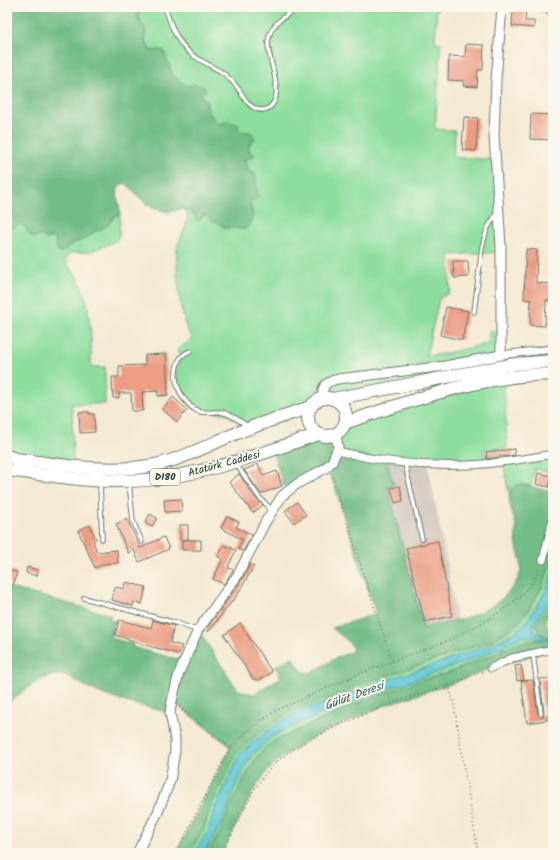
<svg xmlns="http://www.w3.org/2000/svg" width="560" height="860" font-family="Kalam,sans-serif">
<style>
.industrial{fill:#ccc2b9}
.green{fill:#8dde9e;stroke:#568e69}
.forest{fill:#72bd85;stroke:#487d5c}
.water{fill:#5ac5d4;stroke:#3c8184}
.building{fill:#eb9c83}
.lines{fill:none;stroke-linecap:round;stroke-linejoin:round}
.service-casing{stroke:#6a796b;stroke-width:5.5}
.minor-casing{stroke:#6a796b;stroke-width:9}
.tertiary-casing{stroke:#6a796b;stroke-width:11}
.trunk-casing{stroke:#6a796b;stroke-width:14}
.path{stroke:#6a796b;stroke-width:1.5;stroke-dasharray:1 3;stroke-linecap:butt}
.service{stroke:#fff;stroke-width:3.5}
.minor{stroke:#fff;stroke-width:7}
.tertiary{stroke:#fff;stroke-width:9}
.trunk{stroke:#fff;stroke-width:12}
.labels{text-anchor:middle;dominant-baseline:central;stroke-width:4;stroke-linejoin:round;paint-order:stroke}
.shield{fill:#fbf7ec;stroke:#61756b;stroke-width:1}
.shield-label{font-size:10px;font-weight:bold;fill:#1f3d34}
.street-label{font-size:11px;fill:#1f3d34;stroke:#fbf7ec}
.water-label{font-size:12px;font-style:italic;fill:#2e5f5c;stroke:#fbf7ec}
</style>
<rect width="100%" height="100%" fill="#fbf7ec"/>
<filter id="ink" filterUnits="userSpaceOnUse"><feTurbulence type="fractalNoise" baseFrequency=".025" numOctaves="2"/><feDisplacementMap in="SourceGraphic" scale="8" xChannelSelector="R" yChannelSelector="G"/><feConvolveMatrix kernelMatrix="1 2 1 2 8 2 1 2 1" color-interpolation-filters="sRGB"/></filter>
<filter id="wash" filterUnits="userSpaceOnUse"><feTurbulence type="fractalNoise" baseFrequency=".012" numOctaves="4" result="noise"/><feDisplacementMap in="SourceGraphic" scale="16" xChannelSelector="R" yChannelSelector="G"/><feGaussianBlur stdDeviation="0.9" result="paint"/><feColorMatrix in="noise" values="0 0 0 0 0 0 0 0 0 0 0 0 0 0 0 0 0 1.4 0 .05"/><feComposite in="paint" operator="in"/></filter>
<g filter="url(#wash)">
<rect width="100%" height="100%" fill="#f4e9d2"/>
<!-- industrial -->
<path class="industrial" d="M387,461L428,464L457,620L423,628L388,487L393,486Z"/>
<!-- green -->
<path class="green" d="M138,7H437L435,42L441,43L435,129L455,131L453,157L496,160L501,252L450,255V292L439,299L426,356L443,354L485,344L489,341V331L500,330L501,355L553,349V361L321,399L314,404L249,428L224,413L205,412L191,407L183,397L175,375L181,356L177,350L193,338C180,330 175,264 177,249C179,236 191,224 186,211L192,212L195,217L206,215L213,222H217L226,228H246L251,219L250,202L258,197L255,174L247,169L245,160L250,156L248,147L249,132H241L238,128V125L229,122L217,125L207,110V103L200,93L202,92L195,84C188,87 186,86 180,82C167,73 170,61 161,50L151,51L145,41L146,37L144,26L141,24C139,18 140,13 138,7Z
M116,214H120L119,237L116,241L89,252L70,253L65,259L67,264L77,277L87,301L91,332V367H105V404H72L73,467L7,456V293L8,292L11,277L8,270L7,232C12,230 15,226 20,223L27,228V231L34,237L40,235L48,238L53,237L56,242L57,250H65L71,243L91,235L94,232L108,225Z
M504,379L507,448L484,450L486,464L405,463L337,451L339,432L344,427Z
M553,454V473L535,469L531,486C522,484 513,483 509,494L503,462Z
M553,557V571L546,591L523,626L515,632L492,644L451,659L386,680L320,705L300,710L280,722L246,748L240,754L226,783L216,806L208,831L194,853H188L198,840L205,826L210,808L235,756L244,746L263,730L297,708L341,695L360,685L471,648L491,641L503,634L527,613L542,588Z
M553,597V601L536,624L538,632L543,636L537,634L533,629L534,623Z
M527,636L543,639L520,642L490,656L445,674L422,680L353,705L291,733L244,776L221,831L207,853H204L213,839L235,787L251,756L270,738L284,730L338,707L446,669L510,643L520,637Z"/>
<!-- forest -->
<path class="forest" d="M7,7H138C141,16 136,20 145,27V41L151,51L163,50C169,62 169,74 181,82C186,86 188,87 195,84L205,88V91L202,92L200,93L202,97L205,99L208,110L217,124L229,122L239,125L238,129L241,132H249L252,133L255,139C250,144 247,144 250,152L254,154L255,155L245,160L247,169L255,174L258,197L254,201L250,202C250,206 252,208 252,212C254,218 249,224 246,229L226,228L217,222H213L206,215H203L201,219L197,221L192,212L182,209L168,212L153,208L146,204L127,184L124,183C112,188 120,203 120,214L113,217C107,229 107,226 95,231C92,233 91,236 88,237C77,243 71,242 62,252H59C55,248 57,242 53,237L46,239L40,235L34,238L27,231V228L20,223C15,225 12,230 7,232Z
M7,255L8,261V270L11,281L9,285L10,291L7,293Z
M321,435L332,436L337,450L387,461L394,486L388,487L423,628C449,622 478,618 500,600C508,594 519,581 521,570C522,560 517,550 516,540C515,535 517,530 516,525C513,511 500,489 521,484L553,492V557L542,588L520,622L512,629L491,641L360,685L341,695L297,708L263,730L244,746L235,756L210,808L203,831L188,853H176L231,747L172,701L170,713C144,706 115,701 91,689C78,683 66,672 51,676C35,680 20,694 7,704V587L111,615L110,620L115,621L110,638L133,644L132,647L184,661L198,630L238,690L254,694L281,677L275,667L292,657L301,670L308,673L313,672L336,658L351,652L353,648L347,640L332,628L376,614L328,466L288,490L284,486L272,450Z
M553,601V608L548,614L545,620L547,625L553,629V649L491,668L454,683L388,704L331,729L306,741L276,762L265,774L252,793L222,853H207L221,831L232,802L255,759L265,747L274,741L353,705L422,680L445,674L490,656L520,642L551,639C544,635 537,634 536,624Z"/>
<!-- water -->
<path class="water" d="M553,571V597L534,623L533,629L537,634L553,639H543L527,636L520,637L510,643L482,656L338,707L284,730L270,738L251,756L235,787L222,823L204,853H194L208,831L216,806L240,754L264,733L280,722L300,710L320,705L386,680L451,659L492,644L506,638L523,626L530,616L546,591Z"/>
<g id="blocks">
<!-- building -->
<path class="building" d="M533,7H553V15L532,8Z
M513,9L526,10L525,21H534V28L512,26Z
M466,44L484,45L483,70H478L477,87L463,86L464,81L448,80L449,56L465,57Z
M531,114L553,115V140L530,139Z
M464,117L478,118L476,151L462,150Z
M526,249L537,250L536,283L553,284V300H546L545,326L530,325L531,300L524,299Z
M453,261H468L469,277L454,278Z
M446,307L468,311L462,340L440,335Z
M166,354L168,395L158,396V391L142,392L143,411H132L131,393H119V398H113L112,377H119V366L145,365V355Z
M173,397L187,410L177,422L162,409Z
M79,412H89V414H94L95,432L80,433Z
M514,449L515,455L487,459L486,452Z
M258,464L263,476L277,471L282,486L261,494L244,470Z
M538,473L552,476L549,487L536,484Z
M239,474L256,499L263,505L253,513L229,482Z
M400,486L403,501L395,503L391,488Z
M181,499L182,511L165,512L164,500Z
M297,502L306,515L294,523L285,511Z
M150,514L157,518L152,527L145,523Z
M227,516L239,522L236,527L252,535L243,551L238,549L243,540L221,528Z
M127,519L140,548L164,537L169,549L139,562L134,550L128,553L116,524Z
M90,525L96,539L93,541L97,552L117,550L118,563L103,564L95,568L78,530Z
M180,525H188V539L180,540Z
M182,540H201V550H182Z
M438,541L452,616L425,622L406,548Z
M224,545L236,550L228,567L233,570L224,584L213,579L223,559L218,557Z
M250,564L254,566L247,578L238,594L208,632V627L242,579Z
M27,567L38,570L37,576L26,573Z
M7,570L17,572L13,586L7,584Z
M125,582L146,587L142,604L134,602L133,606L112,600L115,587L124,589Z
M119,620L151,628L153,620L174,626L170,643L182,646L179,654L138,643V642L115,635Z
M240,623L272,672L259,680L253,679L224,635Z
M521,665L524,680L517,681L515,666Z
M553,678V719L527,723L521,681L533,680L538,714L541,717L543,716L544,714L540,679Z"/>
</g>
</g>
<g filter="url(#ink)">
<use href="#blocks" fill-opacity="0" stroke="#6a796b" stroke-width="1"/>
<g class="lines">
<!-- service casing -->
<g class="service-casing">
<path id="service" d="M165,7C171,26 177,44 194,56C203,62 213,67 223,73C229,78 235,84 240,91C243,96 246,103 253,107C257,110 262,111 267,109C290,96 263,55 269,37C272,23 287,15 298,7
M474,312L482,247L487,229L497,213
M190,351C180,355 177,361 176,372C174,386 186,408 201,412C209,413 218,411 225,413C234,416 240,421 247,426
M236,464L259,497L272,510
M405,464L422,539
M100,482L102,539
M129,483L133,521L142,542
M84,598L176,623L196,630
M533,654L541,714"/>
</g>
<!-- minor casing -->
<g class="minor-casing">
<path id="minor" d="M501,355L553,349
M337,451C380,462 423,467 468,465C496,464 525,459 553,454
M543,560L553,519
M491,668L512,658L553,649"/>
</g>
<!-- tertiary casing -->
<g class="tertiary-casing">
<path id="tertiary" d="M323,399C321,385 326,382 338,379L445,366L501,355V246L494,135L496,80L502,7
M137,853L158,812L170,781L175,751V739L170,713L172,701L179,673L198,630L237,576L266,521L282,496L297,484L324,469L332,462L338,447L336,434"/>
</g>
<!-- trunk casing -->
<g class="trunk-casing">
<path id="trunk" d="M308 417a19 19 0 1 1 38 0a19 19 0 1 1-38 0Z
M333,399L515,364L553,361
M345,423C413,400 481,375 553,374
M7,456L16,459C62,465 108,474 155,465C183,459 210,444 237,433C261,423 286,415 311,407
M7,470C47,475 87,482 128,481C194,479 256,456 318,434"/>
</g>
<!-- path -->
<path class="path" d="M331,473L392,662
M553,608L548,614L545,620L547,625L553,629
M449,685L454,705L478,853
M179,707L231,748
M176,853L229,750L252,727L277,710L361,673L447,641L486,621L504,609L520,597L533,582L540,567
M222,853L252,793L265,774L276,762L289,752L306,741L331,729L388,704L454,683L484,671"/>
<!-- service -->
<use href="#service" class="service"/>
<!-- minor -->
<use href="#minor" class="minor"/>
<!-- tertiary -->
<use href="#tertiary" class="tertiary"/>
<!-- trunk -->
<use href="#trunk" class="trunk"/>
</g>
</g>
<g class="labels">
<!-- shield labels -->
<rect class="shield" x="150" y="469" width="30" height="16" rx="3"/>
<g class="shield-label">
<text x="165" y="477">D180</text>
</g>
<!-- street labels -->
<g class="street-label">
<text transform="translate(224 464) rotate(-15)">Atatürk Caddesi</text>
</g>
<!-- water labels -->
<g class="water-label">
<text transform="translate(354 696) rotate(-20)">Gülüt Deresi</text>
</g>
</g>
<!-- margin -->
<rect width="560" height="860" fill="none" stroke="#fbf7ec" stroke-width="24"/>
</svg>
